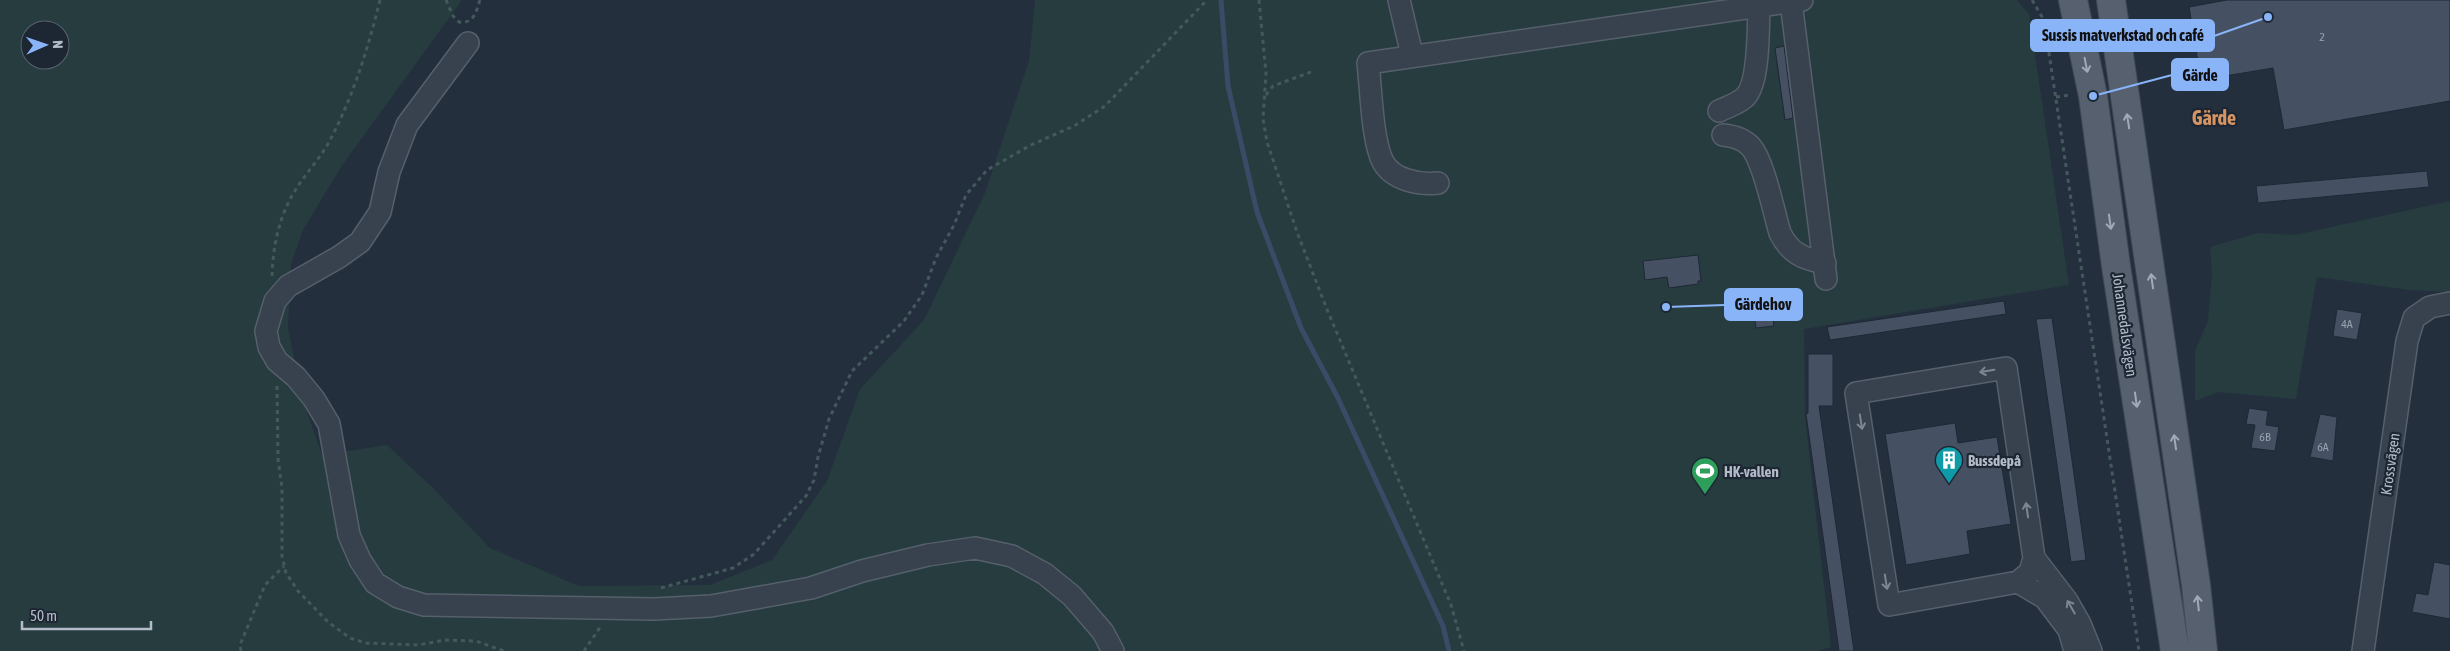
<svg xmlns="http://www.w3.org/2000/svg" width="2450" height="651" font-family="'Asap Condensed',sans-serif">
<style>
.green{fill:#263c3f;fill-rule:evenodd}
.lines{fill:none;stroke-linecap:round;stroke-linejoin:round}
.stream{stroke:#394c67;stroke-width:5}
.building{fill:#455162;stroke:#1f2835}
.minor-casing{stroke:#565f6c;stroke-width:24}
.major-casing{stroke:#414a57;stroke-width:30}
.path{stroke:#44595c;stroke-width:3;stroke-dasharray:4 4;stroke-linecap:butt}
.minor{stroke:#38414e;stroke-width:21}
.major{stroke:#56606e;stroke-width:28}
.oneway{stroke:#a1aab7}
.oneway2{stroke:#7c8592}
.labels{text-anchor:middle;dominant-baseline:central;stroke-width:4.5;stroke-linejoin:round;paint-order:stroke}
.number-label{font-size:12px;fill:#98a1af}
.street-label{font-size:15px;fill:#b4bcc9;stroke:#1d2633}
.poi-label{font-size:15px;font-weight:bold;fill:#b4bcc9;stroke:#1d2633;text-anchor:start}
.district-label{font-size:20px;font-weight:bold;fill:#d59563;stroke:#1d2633}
.leader{fill:none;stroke:#8ab4f8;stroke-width:2}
.callout-dot{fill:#8ab4f8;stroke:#1d2633;stroke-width:2}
.callout{fill:#8ab4f8;stroke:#8ab4f8;stroke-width:2}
.callout-label{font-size:16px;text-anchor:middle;font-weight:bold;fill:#111}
</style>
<rect width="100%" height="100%" fill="#242f3e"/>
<!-- green -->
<path class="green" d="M0,0H462L341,167L303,230L291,264L288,327L302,398L322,455L387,445L432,487L490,548L579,586L710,585L772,560L827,481L860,389L924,320L985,193L1029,61L1035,0H2017L2029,14L2069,285L1804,329L1805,417L1831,647L1818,651H0ZM30,30H60V60H30Z
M2450,201V292L2409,290L2317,277L2296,399L2218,392L2195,401V351L2208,321L2212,274L2210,247L2258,233L2295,235Z"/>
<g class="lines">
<!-- stream -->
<path class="stream" d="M1221,0L1228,86L1257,212L1301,328L1338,398L1443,626L1449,651"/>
</g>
<!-- building -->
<path class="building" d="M2227,0H2450V101L2284,130L2273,68L2201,80L2189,7Z
M1784,46L1793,118L1785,120L1775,48Z
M2427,171L2429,187L2258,203L2256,186Z
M1698,255L1701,281H1698V284L1669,288L1667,277L1645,280L1643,261Z
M2004,301L2006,314L1830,340L1827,327Z
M2337,309L2362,313L2357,340L2333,336Z
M1772,311L1774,326L1756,328L1754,312Z
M2052,318L2086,560L2071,562L2036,319Z
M1808,354H1833V406H1819L1854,651H1839L1806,414L1808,413Z
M2249,408L2268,411L2266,425L2279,427L2275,451L2251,448L2255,425L2246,424Z
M2320,414L2337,417L2333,461L2310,457Z
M1955,423L1958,443L1997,437L2011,524L1967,531L1970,554L1906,565L1885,434Z
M2434,562L2450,565V619L2412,612L2416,593L2428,595Z"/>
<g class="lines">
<!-- minor casing -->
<g class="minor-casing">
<path id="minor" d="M1399,0L1412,55
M1791,2L1826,279
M468,43L407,125L389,172L380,212L360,242L339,257L288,286L275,301L266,331L269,347L277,361L296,377L314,399L329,424L349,535L360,560L375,583L398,597L424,605L654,609L711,606L811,588L862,571L928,555L975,548L1012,556L1045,574L1072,596L1103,632L1113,651
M1719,111C1727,107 1737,104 1744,98C1760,85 1758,26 1759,6
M1723,135C1733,136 1744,139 1751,147C1764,162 1774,213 1780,233C1790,253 1803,259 1825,263
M1438,183C1419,185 1393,180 1383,162C1372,141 1371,88 1368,63L1802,0
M2034,558L2030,572L2018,582L1889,605L1856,393L2006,368L2034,558L2067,601L2080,624L2091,651
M2018,582L2045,598L2069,630L2075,651
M2363,651L2407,341L2414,318L2430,307L2450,303"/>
</g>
<!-- major casing -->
<g class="major-casing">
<path id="major" d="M2073,0L2093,96L2116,266L2175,651
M2111,0L2196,585L2203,651"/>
</g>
<!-- path -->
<path class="path" d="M446,0L453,16L459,22C474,24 476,12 480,0
M1259,0L1266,73L1263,119L1267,142L1297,232L1326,307L1451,605L1464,651
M2032,0L2044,20L2139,651
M1266,95L1273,86L1311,72
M2056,97L2070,95
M272,276C273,243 280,213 298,186C308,171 320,158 329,142C353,97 368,49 380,0
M277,386L278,459L282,488V556L286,573L298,591L328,622L350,638L366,643L418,645L445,640L476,641L504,651
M661,588L733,568L754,554L806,496L814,480L818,457L829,419L852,371L904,321L922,295L936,258L954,225L966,195L987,170L1031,145L1074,126L1105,106L1207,0
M241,651L240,645L265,585L284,566
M584,651L601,626"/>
<!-- minor -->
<use href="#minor" class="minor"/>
<!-- major -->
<use href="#major" class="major"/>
</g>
<!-- one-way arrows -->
<defs><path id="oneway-shaft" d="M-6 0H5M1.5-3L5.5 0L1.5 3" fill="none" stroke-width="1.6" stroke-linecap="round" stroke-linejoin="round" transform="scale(1.25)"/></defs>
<g class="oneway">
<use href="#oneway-shaft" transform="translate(2086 65) rotate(79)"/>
<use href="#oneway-shaft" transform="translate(2128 121) rotate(-99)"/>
<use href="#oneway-shaft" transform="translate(2110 222) rotate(82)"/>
<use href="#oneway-shaft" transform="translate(2152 281) rotate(-98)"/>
<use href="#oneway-shaft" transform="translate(2136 400) rotate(82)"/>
<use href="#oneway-shaft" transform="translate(2175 442) rotate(-98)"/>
<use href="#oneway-shaft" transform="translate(2198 603) rotate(-96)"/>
</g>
<g class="oneway2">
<use href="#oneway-shaft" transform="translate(1987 371) rotate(171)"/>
<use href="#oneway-shaft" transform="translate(1861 422) rotate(81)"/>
<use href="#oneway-shaft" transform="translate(2027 510) rotate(-98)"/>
<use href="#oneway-shaft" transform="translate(1886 582) rotate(81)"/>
<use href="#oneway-shaft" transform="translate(2071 607) rotate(-120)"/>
</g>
<!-- icons -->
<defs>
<g id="building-pin" transform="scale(1.4375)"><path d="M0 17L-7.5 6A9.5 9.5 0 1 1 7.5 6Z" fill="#0f9aa8" stroke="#1d2633"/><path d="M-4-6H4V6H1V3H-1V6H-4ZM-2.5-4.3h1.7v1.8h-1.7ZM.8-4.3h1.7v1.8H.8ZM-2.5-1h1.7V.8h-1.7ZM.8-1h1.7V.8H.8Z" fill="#fff"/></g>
<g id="stadium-pin" transform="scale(1.4375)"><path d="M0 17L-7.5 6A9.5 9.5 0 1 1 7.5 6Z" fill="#2e9e5b" stroke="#1d2633"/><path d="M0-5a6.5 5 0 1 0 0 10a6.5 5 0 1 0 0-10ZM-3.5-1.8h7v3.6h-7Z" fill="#fff"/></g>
</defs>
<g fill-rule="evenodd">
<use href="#building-pin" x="1949" y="460"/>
<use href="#stadium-pin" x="1705" y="471"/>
</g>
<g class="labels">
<!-- number labels -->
<g class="number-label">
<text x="2322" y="37">2</text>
<text x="2347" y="324">4A</text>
<text x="2265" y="437">6B</text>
<text x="2323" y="447">6A</text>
</g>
<!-- street labels -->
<g class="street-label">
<text transform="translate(2125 325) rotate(82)">Johannedalsvägen</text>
<text transform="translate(2390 464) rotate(-82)">Krossvägen</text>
</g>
<!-- poi labels -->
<g class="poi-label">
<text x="1968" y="460">Bussdepå</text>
<text x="1724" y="471">HK-vallen</text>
</g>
<!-- district labels -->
<g class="district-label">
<text x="2214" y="117">Gärde</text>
</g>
</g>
<!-- callouts -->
<path class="leader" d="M2268 17L2214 36M2093 96L2172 75M1666 307L1725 305"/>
<g class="callout-dot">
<circle cx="2268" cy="17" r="5"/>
<circle cx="2093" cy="96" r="5"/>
<circle cx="1666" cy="307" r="5"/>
</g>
<g class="callout">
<rect x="2031" y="20" width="183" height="31" rx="5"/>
<rect x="2172" y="59" width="56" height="31" rx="5"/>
<rect x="1725" y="289" width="77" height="31" rx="5"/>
</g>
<g class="callout-label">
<text x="2123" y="41">Sussis matverkstad och café</text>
<text x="2200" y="81">Gärde</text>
<text x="1763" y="310">Gärdehov</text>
</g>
<!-- north arrow -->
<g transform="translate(45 45) rotate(88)"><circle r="24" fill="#1d2633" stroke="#59626f"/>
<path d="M0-4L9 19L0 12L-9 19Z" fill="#8ab4f8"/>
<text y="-8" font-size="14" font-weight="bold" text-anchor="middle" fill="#b4bcc9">N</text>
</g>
<!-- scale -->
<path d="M22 621v8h129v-8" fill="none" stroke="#b4bcc9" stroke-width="2.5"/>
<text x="30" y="621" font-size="15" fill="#b4bcc9" stroke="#1d2633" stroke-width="4" paint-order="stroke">50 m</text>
</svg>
